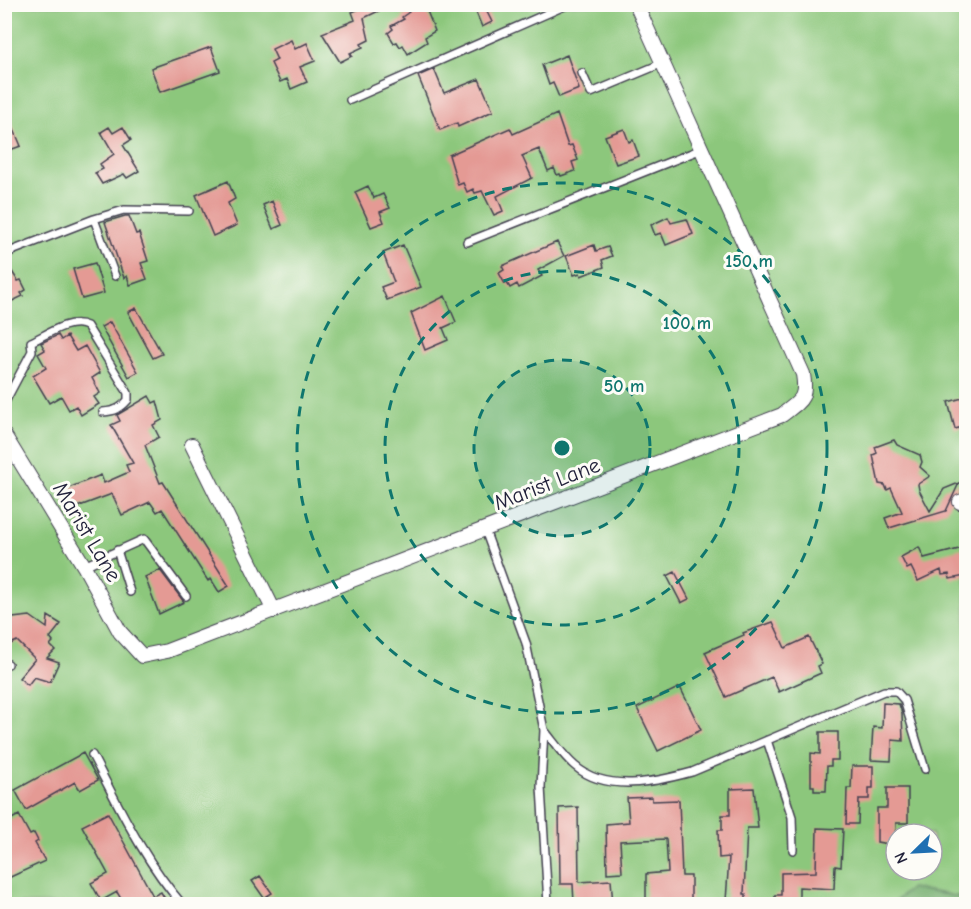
<svg xmlns="http://www.w3.org/2000/svg" width="971" height="909" font-family="'Comic Neue',sans-serif">
<style>
.green{fill:#8cc77b;stroke:#57745b;stroke-width:1.5;fill-rule:evenodd}
.forest{fill:#71ac6b;stroke:#4a6753;stroke-width:1.5}
.building{fill:#e49a94}
.lines{fill:none;stroke-linecap:round;stroke-linejoin:round}
.lane-casing{stroke:#423f50;stroke-width:10}
.street-casing{stroke:#423f50;stroke-width:16}
.lane{stroke:#fff;stroke-width:7}
.street{stroke:#fff;stroke-width:14}
.ring{fill:none;stroke:#0f766e;stroke-width:3;stroke-dasharray:10 8}
.labels{text-anchor:middle;dominant-baseline:central;stroke-width:6;stroke-linejoin:round;paint-order:stroke}
.street-label{font-size:22px;fill:#22223b;stroke:#fdfcf7}
.centre{fill:#0f766e;stroke:#fdfcf7;stroke-width:3}
.ring-label{font-size:18px;text-anchor:middle;font-weight:bold;fill:#0f766e;stroke:#fdfcf7;stroke-width:6;stroke-linejoin:round;paint-order:stroke}
</style>
<rect width="100%" height="100%" fill="#fdfcf7"/>
<filter id="ink" filterUnits="userSpaceOnUse"><feTurbulence type="fractalNoise" baseFrequency=".0167" numOctaves="2"/><feDisplacementMap in="SourceGraphic" scale="12" xChannelSelector="R" yChannelSelector="G"/><feConvolveMatrix kernelMatrix="1 2 1 2 8 2 1 2 1" color-interpolation-filters="sRGB"/></filter>
<filter id="wash" filterUnits="userSpaceOnUse"><feTurbulence type="fractalNoise" baseFrequency=".008" numOctaves="4" result="noise"/><feDisplacementMap in="SourceGraphic" scale="24" xChannelSelector="R" yChannelSelector="G"/><feGaussianBlur stdDeviation="1.35" result="paint"/><feColorMatrix in="noise" values="0 0 0 0 0 0 0 0 0 0 0 0 0 0 0 0 0 1.4 0 .05"/><feComposite in="paint" operator="in"/></filter>
<g filter="url(#wash)">
<rect width="100%" height="100%" fill="#f5e1c7"/>
<!-- green -->
<path class="green" d="M5,5H966V904H5ZM896,834H932V870H896Z"/>
<!-- forest -->
<path class="forest" d="M911,888L966,898V904H892Z"/>
<g id="blocks">
<!-- building -->
<path class="building" d="M371,4H393L364,18L369,40L361,44L363,47L350,53L352,56L340,62L322,33L355,20L352,12Z
M417,4H440L427,11L435,31L425,37L427,42L408,54L403,45L400,47L397,42L394,43L388,33L393,29L391,26L404,19L402,17L409,12L407,10Z
M484,6L492,22L482,27L475,10Z
M291,40L295,49L307,43L315,61L300,67L307,82L291,89L287,79L280,82L271,63L277,60L272,49Z
M211,47L220,71L160,92L151,68Z
M567,55L579,89L559,97L553,83L549,85L542,65Z
M434,69L444,93L479,79L493,111L458,127L457,123L440,130L418,76Z
M4,106L21,146L4,152Z
M557,114L568,146L572,145L578,160L572,162L575,171L561,176L560,174L557,175L554,168L548,171L539,149L522,156L532,178L497,196L503,211L494,215L482,191L475,193L473,189L467,192L463,183L458,185L449,155L510,128L513,134Z
M109,127L113,133L123,127L131,140L123,145L139,171L127,178L124,174L102,184L95,173L103,169L100,164L114,154L101,132Z
M624,129L629,142L633,140L639,156L616,164L605,136Z
M228,181L235,199L228,203L237,225L213,236L196,195Z
M368,186L374,198L383,194L390,208L380,212L384,222L371,227L355,192Z
M272,201L282,225L273,229L263,205Z
M125,216H129L136,234L139,233L148,261L141,263L147,279L130,285L127,276L124,278L105,222Z
M668,217L671,223L687,219L693,234L666,245L661,233L655,235L651,225Z
M557,242L564,256L538,270L542,276L519,288L517,284L510,288L507,283L505,284L499,273L504,270L502,266Z
M403,245L421,287L387,300L381,287L394,282L383,253Z
M594,245L596,251L608,247L612,256L602,260L604,267L581,276L580,273L574,275L566,256Z
M4,259L18,281L21,280L26,290L21,293L23,296L4,305Z
M95,263L104,293L82,299L73,269Z
M445,296L456,322L443,328L448,340L425,350L411,313Z
M136,308L162,354L153,358L128,312Z
M110,322L138,372L129,377L101,327Z
M58,335L61,340L67,336L76,351L85,346L100,373L92,378L100,393L94,397L99,404L81,415L76,406L69,410L61,396L49,403L33,376L46,368L38,354L45,350L41,343Z
M149,396L153,403L157,401L162,420L153,425L159,437L145,445L160,483L163,482L229,586L219,592L211,579L208,581L162,509L157,512L150,502L122,515L112,494L69,510L61,491L101,475L104,483L129,472L126,465L133,463L111,425L120,421L117,415Z
M966,397V426L955,429L948,402Z
M894,440L897,445L920,455L922,462L920,467L930,476L918,484L919,490L930,511L944,489L959,483L946,511L889,528L885,518L902,512L891,488L887,490L885,485L879,484L873,455L877,453L875,447Z
M919,547L924,558L963,548L964,553L966,552V576L950,579L949,574L942,575L941,570L918,581L911,567L907,569L901,557Z
M160,570L184,602L159,614L145,577Z
M675,572L689,599L681,603L667,576Z
M30,616L47,628L48,616L61,624L50,638L53,642L50,645L55,650L47,658L59,662L50,682L34,677L28,685L19,678L35,659L17,641L4,647V619Z
M773,622L785,648L809,637L822,664L818,666L821,673L779,692L772,677L726,697L705,652L744,635L743,633Z
M680,687L701,730L658,751L637,708Z
M883,703L899,704L902,713L903,741L892,740L891,761L871,760L873,727L882,728Z
M820,732H838V760H831V766H827L826,791H814V786H811V753L820,754Z
M83,753L98,780L80,790L75,782L26,810L15,790Z
M852,766H873V788H869V799H859L858,824H846L847,788H851Z
M754,788L758,828H747L744,894H746V904H730V902L726,901L729,857L719,858L718,830H722V815H730V789Z
M887,788H908V823H896L895,845L877,842V808H887Z
M652,797V801L679,800L682,876H691V902L646,904V874L668,872L666,839L620,841L622,872L607,873L606,824L629,822L627,798Z
M578,807L579,882L611,880L613,904H574L573,884H560L559,808Z
M108,813L153,896L161,892L168,904H124L117,892L101,901L91,883L108,874L82,826Z
M19,815L30,835L34,833L38,841L35,843L45,861L4,880V823Z
M817,828L843,829L841,867L835,866L834,889L799,887V904H775V895H781V873L816,872Z
M260,876L272,893L264,898L252,881Z"/>
</g>
</g>
<g filter="url(#ink)">
<use href="#blocks" fill-opacity="0" stroke="#423f50" stroke-width="1.5"/>
<g class="lines">
<!-- lane casing -->
<g class="lane-casing">
<path id="lane" d="M582,73L591,93L663,63
M350,100L569,4
M94,219L124,210L189,211
M467,242L702,149
M4,254L94,219L115,276
M4,404L32,351L31,342C48,334 69,318 87,326L128,393V400C120,409 115,411 103,412
M485,530L526,643L544,730L541,787L548,904
M117,550L130,592
M84,566L144,539L186,596
M4,664H8
M544,730C554,742 563,756 575,766C606,793 656,782 692,772L884,691H896L904,700L925,769
M767,740L792,817L793,850
M92,755C120,808 143,859 182,904"/>
</g>
<!-- street casing -->
<g class="street-casing">
<path id="street" d="M4,435L84,566L120,632L142,656L167,651L782,415C801,400 807,399 803,374L636,4
M192,445L274,611
M960,502L966,500"/>
</g>
<!-- lane -->
<use href="#lane" class="lane"/>
<!-- street -->
<use href="#street" class="street"/>
</g>
</g>
<!-- distance rings -->
<circle cx="562" cy="448" r="88" fill="#0f766e" fill-opacity=".12"/>
<g class="ring">
<circle cx="562" cy="448" r="88"/>
<circle cx="562" cy="448" r="177"/>
<circle cx="562" cy="448" r="265"/>
</g>
<g class="labels">
<!-- street labels -->
<g class="street-label">
<text transform="translate(547 484) rotate(-21)">Marist Lane</text>
<text transform="translate(87 532) rotate(59)">Marist Lane</text>
</g>
</g>
<circle cx="562" cy="448" r="9" class="centre"/>
<g class="ring-label">
<text x="749" y="267">150 m</text>
<text x="687" y="329">100 m</text>
<text x="624" y="392">50 m</text>
</g>
<!-- margin -->
<rect width="971" height="909" fill="none" stroke="#fdfcf7" stroke-width="24"/>
<!-- north arrow -->
<g transform="translate(914 852) rotate(246)"><circle r="28" fill="#fdfcf7" stroke="#a5a5ac" stroke-width="1.5"/>
<path d="M0-4.5L10 22L0 15L-10 22Z" fill="#1f6fb2"/>
<text y="-9" font-size="16" font-weight="bold" text-anchor="middle" fill="#22223b">N</text>
</g>
</svg>
